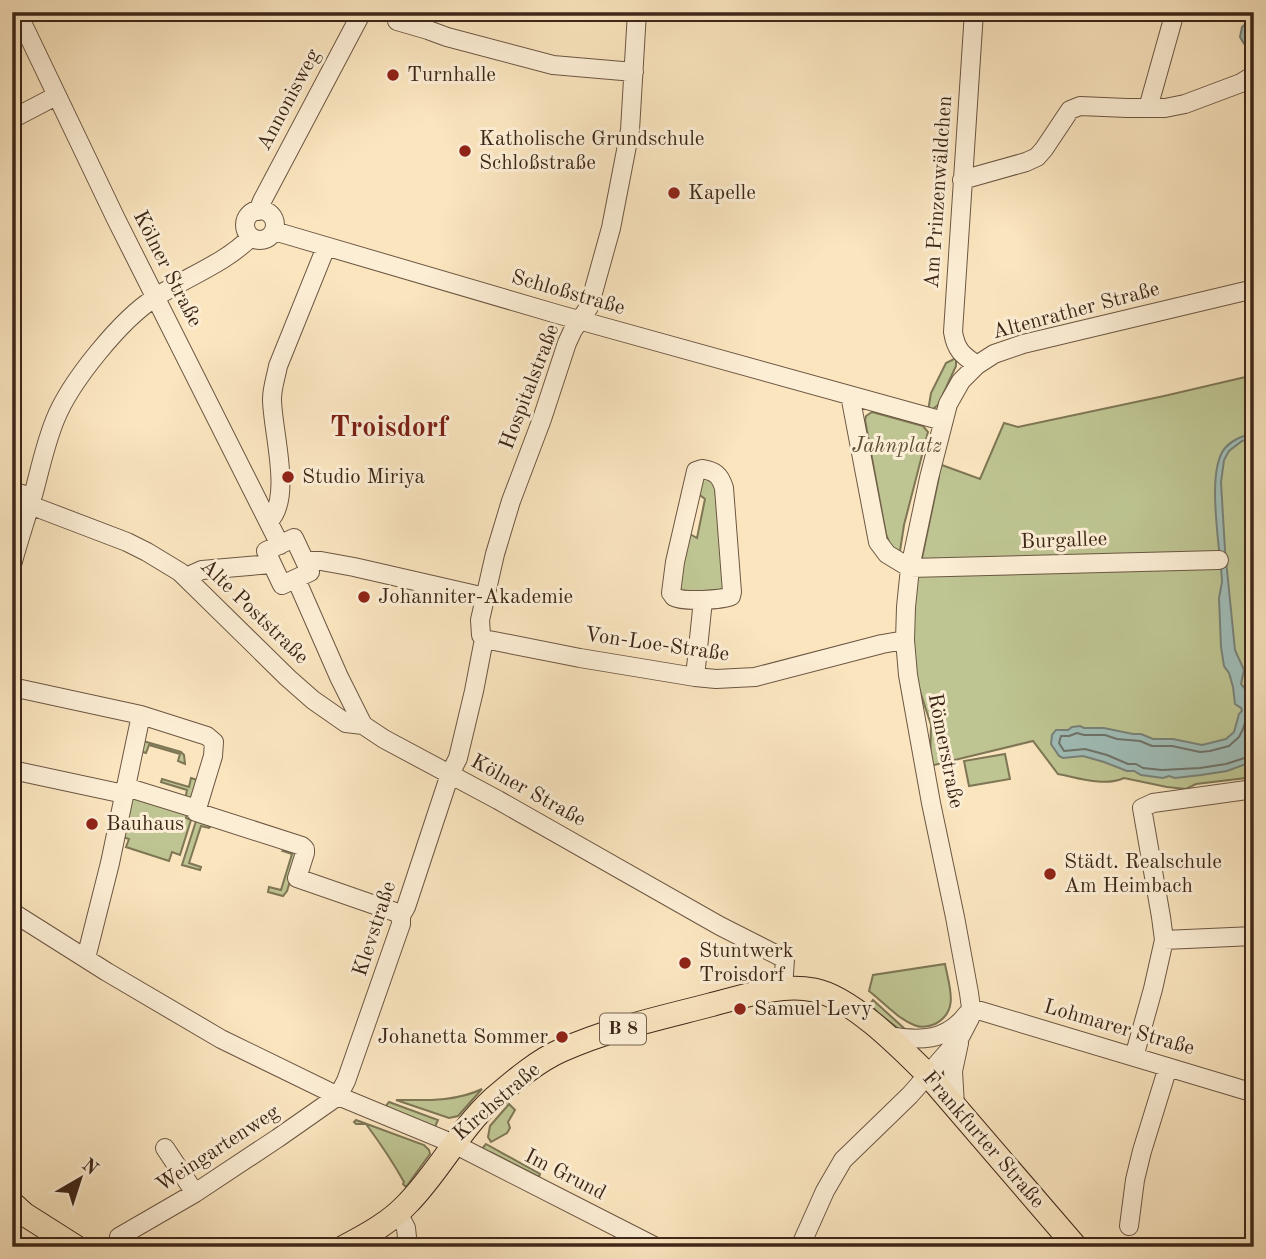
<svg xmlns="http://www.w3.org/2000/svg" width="1266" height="1259" font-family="'Old Standard TT',serif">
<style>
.green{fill:#bec592;stroke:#7e7655;stroke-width:2}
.water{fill:#9fbdb8;stroke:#788178;stroke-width:2}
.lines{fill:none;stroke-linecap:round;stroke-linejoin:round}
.shore{stroke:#6e7268;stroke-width:2}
.minor-casing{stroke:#6c5642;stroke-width:20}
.major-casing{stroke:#3d2618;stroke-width:25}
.minor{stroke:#fceed5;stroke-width:18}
.major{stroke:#fae5bf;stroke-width:23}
.poi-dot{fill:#8f2418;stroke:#fceed5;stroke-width:2.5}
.labels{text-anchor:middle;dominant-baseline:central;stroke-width:6;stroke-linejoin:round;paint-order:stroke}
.shield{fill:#fceed5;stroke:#766251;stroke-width:2}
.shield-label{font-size:19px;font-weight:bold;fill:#3d2618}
.poi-label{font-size:21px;fill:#3d2618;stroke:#fceed5;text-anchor:start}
.street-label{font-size:21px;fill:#3d2618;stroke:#fceed5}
.park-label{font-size:21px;font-style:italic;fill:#5d4e36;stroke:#fceed5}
.district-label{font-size:28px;font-weight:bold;fill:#7a1f14;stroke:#fceed5}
</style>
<rect width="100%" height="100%" fill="#fae5bf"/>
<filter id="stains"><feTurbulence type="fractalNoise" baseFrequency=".00286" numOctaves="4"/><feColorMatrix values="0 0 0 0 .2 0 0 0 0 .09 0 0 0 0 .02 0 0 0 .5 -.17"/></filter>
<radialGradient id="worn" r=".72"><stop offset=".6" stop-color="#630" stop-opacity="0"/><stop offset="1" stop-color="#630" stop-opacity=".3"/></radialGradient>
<!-- green -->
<path class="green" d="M956,358V366L938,405L933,409L928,411L931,393L946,363Z
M1254,375V777L1196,784L1186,789L1167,787L1124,778C1104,787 1079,778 1058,774L1033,741L930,766L931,725L918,685L910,640L917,582L939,477V464L980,479L1004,423L1018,427L1164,396Z
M872,412L923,426L928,432L904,525L900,551L897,552L891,547L886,534L865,420L866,416Z
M704,477L714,479L726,585C718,598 695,591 682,591L679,587L688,533L697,538L705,499L697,493L701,480Z
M143,741L181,752L184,755L185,764L178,761L180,754L149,745L146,753L140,751Z
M1005,754L1010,779L969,786L964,761Z
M191,778L197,780L191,799L185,800L187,790L161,782L162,779L189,787Z
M132,796L187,813L186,818L191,820L180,855L172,852L169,861L126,847L129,839L120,836Z
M196,821L208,825L210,827L209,828L201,826L189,863L201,867L200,870L182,865Z
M287,849L295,851L298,855L287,891L283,896L268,892L269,887L281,890L292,854L283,851Z
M945,964C949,986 960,1011 935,1024C928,1027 921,1028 914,1025C897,1018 883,1002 869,991L873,975Z
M873,1000L906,1030L904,1033L878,1013L870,1004Z
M482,1089L458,1116L449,1118L396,1100C425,1100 455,1102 482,1089Z
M389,1102L438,1120L434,1129L385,1107Z
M509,1104L515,1110L508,1122L510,1128L507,1133L491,1142L488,1137L490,1126Z
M356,1120L424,1145L429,1150L430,1154L427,1158L406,1187L403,1184L404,1182C393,1162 380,1143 366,1124H356L354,1122Z
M486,1144L540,1174L539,1177L490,1152L483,1153L480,1151Z"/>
<!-- water -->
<path class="water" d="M1249,21L1254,23V51C1247,49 1243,43 1240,37L1242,27Z
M1254,433V438L1242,441L1229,451L1224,460L1221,482L1225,550L1235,650L1244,670L1241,684C1259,701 1254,737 1254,761L1227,771L1201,775L1175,778L1169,776L1163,778L1141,775L1134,771H1127L1104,762L1083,756L1063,758L1059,756L1051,744L1052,735L1056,730H1068L1072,727L1080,726L1084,728H1104L1133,734H1141L1153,739H1173L1202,745L1226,739L1234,732L1239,714L1242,711L1241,708L1235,704L1233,687L1229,673L1224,666L1221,647L1219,598L1222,582C1221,551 1205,472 1225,448C1233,439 1243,436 1254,433Z"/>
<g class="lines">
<!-- shore -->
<path class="shore" d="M1254,707L1249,709L1243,729L1239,737L1229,746L1210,751L1200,752L1172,746H1152L1140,741L1117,739L1105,735H1084L1077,733L1069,736H1061L1059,743L1064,751L1085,749L1107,755L1128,764H1136L1143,768L1162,770L1200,768L1226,764L1254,755"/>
<!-- minor casing -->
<g class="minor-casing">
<path id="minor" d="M17,12L116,219L280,545
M974,12L953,332C956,350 962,355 977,365
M397,21L428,30L447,37L553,65L634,72
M1148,108L1175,12
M12,119L56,96
M962,180L1026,162L1037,157L1044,149L1070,110L1080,106L1127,108H1165L1185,104L1241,83L1254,75
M245 225a15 15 0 1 1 30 0a15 15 0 1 1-30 0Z
M258,211L262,201L362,12
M274,231L557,314L943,421
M850,395L878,542L887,554L910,568L1219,560
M702,469C715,471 720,475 724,488L732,592L731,596C722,600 683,602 674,597C673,596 672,594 671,593L675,562L696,471Z
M12,491L32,497
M30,505L127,542L147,552L180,572L288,678L313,700L346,723L363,725
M269,521C293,498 272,430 272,399C272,388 276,377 278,366L326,247
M294,538L310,572L282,585L266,551Z
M305,561H321L354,567L485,597
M12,565C19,539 28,513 35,488C41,465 46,442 55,420C70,382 121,319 156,297C188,276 224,264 251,237
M186,577L202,570L272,564
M296,579L339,677L363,725L384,739L498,800L720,926L785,959L783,989
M484,639L580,658L695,677L716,679L755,677L882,644L905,640
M695,677L703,600
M12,687L141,715L207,736L214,742L213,756L196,812L302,846L305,849V853L297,878L395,912L401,916
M12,770L124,794
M126,787L197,809
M12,912L107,972L221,1039L338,1096L454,1144L656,1247
M1164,940L1254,936
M86,958L110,863L141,715
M971,1008L1254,1093
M887,1036C919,1041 946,1042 967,1014
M1134,1057L1153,989L1164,940L1161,917L1142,808L1153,803L1254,789
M955,1106L953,1071L959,1043
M165,1148L195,1193
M398,1213L406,1228L408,1247
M1129,1226L1135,1180L1142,1151L1168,1067
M119,1237L195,1193L278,1138L338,1096L346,1081L401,924V916L406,907L450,774L458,758L474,691L484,639L481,635L480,620L495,554L511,501L542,419L567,343L573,330L589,307L611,228L630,130L637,12
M800,1247L825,1191L843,1160L910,1095L959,1039L970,1018L971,1008L969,993L955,917L931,803L908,675L905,640L906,607L910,568L929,478L948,404L961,381L977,365L994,354L1023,344L1254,289"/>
</g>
<!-- major casing -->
<g class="major-casing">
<path id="major" d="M12,1203L24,1214L76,1247
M344,1247C367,1235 391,1222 409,1202C440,1170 460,1129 493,1099C514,1081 537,1061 562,1050C609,1029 660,1018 710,1005C742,997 780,983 814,990C851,997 901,1048 928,1075L1076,1247"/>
</g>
<!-- minor -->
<use href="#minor" class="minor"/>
<!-- major -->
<use href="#major" class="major"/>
</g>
<!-- markers -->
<g class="poi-dot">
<circle cx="393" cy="75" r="7"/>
<circle cx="465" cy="151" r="7"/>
<circle cx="674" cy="193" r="7"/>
<circle cx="288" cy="477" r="7"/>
<circle cx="364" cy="597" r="7"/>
<circle cx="92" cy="824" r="7"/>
<circle cx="1050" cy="874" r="7"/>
<circle cx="685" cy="963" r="7"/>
<circle cx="740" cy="1009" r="7"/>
<circle cx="562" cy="1037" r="7"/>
</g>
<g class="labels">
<!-- shield labels -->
<rect class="shield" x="600" y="1013.5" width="46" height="31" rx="5"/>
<g class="shield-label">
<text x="623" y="1029">B 8</text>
</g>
<!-- poi labels -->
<g class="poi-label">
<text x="407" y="75">Turnhalle</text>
<text x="479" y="139">Katholische Grundschule<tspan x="479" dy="24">Schloßstraße</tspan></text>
<text x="688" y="193">Kapelle</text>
<text x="302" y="477">Studio Miriya</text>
<text x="378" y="597">Johanniter-Akademie</text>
<text x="106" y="824">Bauhaus</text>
<text x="1064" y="862">Städt. Realschule<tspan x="1064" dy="24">Am Heimbach</tspan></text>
<text x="699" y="951">Stuntwerk<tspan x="699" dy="24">Troisdorf</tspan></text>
<text x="754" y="1009">Samuel Levy</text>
<text x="548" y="1037" text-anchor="end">Johanetta Sommer</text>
</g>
<!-- street labels -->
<g class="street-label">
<text transform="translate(289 100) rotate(-62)">Annonisweg</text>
<text transform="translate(939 192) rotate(-86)">Am Prinzenwäldchen</text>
<text transform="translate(167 269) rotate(63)">Kölner Straße</text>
<text transform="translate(568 293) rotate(16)">Schloßstraße</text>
<text transform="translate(1076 311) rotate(-15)">Altenrather Straße</text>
<text transform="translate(530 387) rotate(-69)">Hospitalstraße</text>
<text transform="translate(1064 541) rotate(-2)">Burgallee</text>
<text transform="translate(254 612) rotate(44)">Alte Poststraße</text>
<text transform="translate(657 645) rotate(8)">Von-Loe-Straße</text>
<text transform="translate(945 751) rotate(79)">Römerstraße</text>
<text transform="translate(528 791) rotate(29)">Kölner Straße</text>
<text transform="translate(375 929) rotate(-72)">Klevstraße</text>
<text transform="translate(1119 1028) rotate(16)">Lohmarer Straße</text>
<text transform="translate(497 1102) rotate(-41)">Kirchstraße</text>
<text transform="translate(983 1140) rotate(49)">Frankfurter Straße</text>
<text transform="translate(218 1149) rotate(-33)">Weingartenweg</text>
<text transform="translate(565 1175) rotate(27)">Im Grund</text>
</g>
<!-- park labels -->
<g class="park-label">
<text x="897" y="446">Jahnplatz</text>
</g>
<!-- district labels -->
<g class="district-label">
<text x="389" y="429">Troisdorf</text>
</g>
</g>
<!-- margin -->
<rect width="1266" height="1259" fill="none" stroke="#fae5bf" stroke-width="42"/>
<rect x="14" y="14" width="1238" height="1231" fill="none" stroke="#3d2618" stroke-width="3.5"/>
<rect x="21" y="21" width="1224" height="1217" fill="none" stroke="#3d2618" stroke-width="2"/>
<!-- north arrow -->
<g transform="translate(80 1179) rotate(39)" stroke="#fceed5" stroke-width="5" paint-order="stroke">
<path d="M0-5L12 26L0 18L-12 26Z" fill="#3d2618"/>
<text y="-10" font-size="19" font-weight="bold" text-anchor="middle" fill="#3d2618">N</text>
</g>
<rect width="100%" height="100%" filter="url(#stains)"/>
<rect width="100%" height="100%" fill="url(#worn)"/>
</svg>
